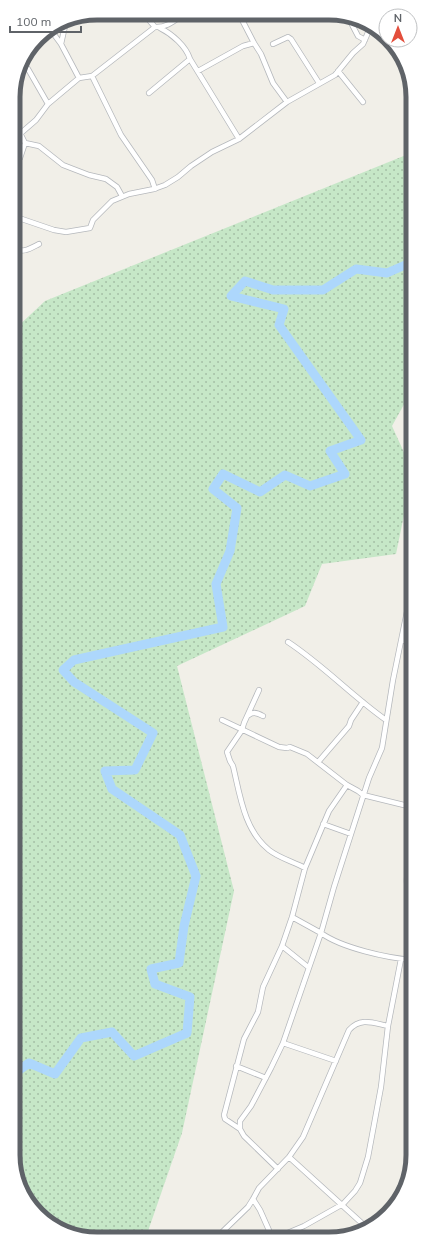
<svg xmlns="http://www.w3.org/2000/svg" width="426" height="1252" font-family="Mulish,sans-serif">
<style>
.grass{fill:url(#grass-dots)}
.lines{fill:none;stroke-linecap:round;stroke-linejoin:round}
.river{stroke:#add7fc;stroke-width:9}
.street-casing{stroke:#b5b8bc;stroke-width:6}
.street{stroke:#fff;stroke-width:4.5}
.rim{fill:none;stroke:#5f6368;stroke-width:5}
</style>
<defs>
<pattern id="grass-dots" width="8" height="8" patternUnits="userSpaceOnUse"><rect width="8" height="8" fill="#c6e7c7"/><path d="M2 2h.1M6 6h.1" fill="none" stroke="#a4bfa5" stroke-width="1.8" stroke-linecap="round"/></pattern>
</defs>
<rect width="100%" height="100%" fill="#f1efe8"/>
<!-- grass -->
<path class="grass" d="M411,153L412,390L392,426L412,470V476L396,554L322,564L305,606L177,666L234,891L182,1133L146,1237H81L38,1214L15,1171L14,330L45,301Z"/>
<g class="lines">
<!-- river -->
<path class="river" d="M15,1073L29,1063L55,1074L81,1038L112,1032L134,1056L187,1033L190,997L155,984L151,969L179,963L184,926L196,876L180,835L112,789L105,771L135,770L153,733L74,682L63,670L74,660L223,627L216,584L230,551L237,508L213,489L223,474L260,492L285,475L310,486L345,474L330,451L361,440L279,325L284,309L231,296L245,281L273,290H323L356,269L387,273L412,262"/>
<!-- street casing -->
<g class="street-casing">
<path id="street" d="M143,13L155,27
M239,14L254,43L261,54L273,83L287,102
M347,15L358,36L365,40
M69,19L65,26L61,44L79,78
M160,28C172,34 186,46 190,59L239,139
M50,29L61,44
M273,44L288,37L291,39L319,83
M21,61L28,69L48,104
M198,71L243,46L254,43
M338,71L363,102
M92,76L121,135L152,180L155,189
M149,93L190,59
M13,119L25,143L39,146L63,165L89,175L106,179L117,187L122,196
M21,133L36,120L48,104L79,78L92,76L155,27C167,28 175,20 184,14
M13,165L20,158L25,143
M13,216L54,230L66,232L90,228L93,220L112,201L129,194L154,189L165,185L178,177L191,166L212,152L239,139L287,102L335,75L353,53L363,44L370,28
M13,248C23,254 31,248 39,244
M412,587L393,680L382,748L369,778L334,887L321,933C342,948 387,958 413,960
M402,640L412,642
M288,642C323,665 352,696 386,720
M259,690L244,723L242,730L227,752L230,761L233,766C240,795 244,830 269,850C279,858 294,862 305,868
M249,715C253,711 258,713 263,716
M222,720L279,747L287,748L290,747L307,754L347,785L358,791L363,795L412,807
M319,761L349,726L351,720L363,702
M323,824L351,834
M412,860C409,868 406,874 407,884L412,887
M282,946L308,967
M283,1043L336,1061
M236,1066L266,1078
M240,1129L225,1119L224,1115L244,1039L258,1012L263,987L282,946L292,917L305,868L329,811L347,785
M289,1157L365,1226
M278,1169L244,1136L240,1129V1121L251,1106L271,1068L283,1043L321,933L292,917
M403,1185L413,1148
M217,1237L248,1207L253,1199
M272,1237L260,1210L253,1199L259,1188L289,1157L303,1137L349,1030C361,1017 373,1023 388,1026
M278,1237L304,1226L343,1204L355,1191L360,1183L368,1157L381,1087L388,1026L401,959"/>
</g>
<!-- street -->
<use href="#street" class="street"/>
</g>
<!-- crop -->
<path d="M0 0H426V1252H0ZM97 20H329A77 77 0 0 1 406 97V1155A77 77 0 0 1 329 1232H97A77 77 0 0 1 20 1155V97A77 77 0 0 1 97 20Z" fill="#fff" fill-rule="evenodd"/>
<path class="rim" d="M97 20H329A77 77 0 0 1 406 97V1155A77 77 0 0 1 329 1232H97A77 77 0 0 1 20 1155V97A77 77 0 0 1 97 20Z"/>
<!-- north arrow -->
<g transform="translate(398 28)"><circle r="19" fill="#ffffff" stroke="#bfc1c3"/>
<path d="M0-3L7 15L0 10L-7 15Z" fill="#e34e3c"/>
<text y="-6" font-size="11" font-weight="bold" text-anchor="middle" fill="#5f6368">N</text>
</g>
<!-- scale -->
<path d="M10 26v6h71v-6" fill="none" stroke="#5f6368" stroke-width="2"/>
<text x="16" y="26" font-size="12" fill="#5f6368" stroke="#ffffff" stroke-width="3" paint-order="stroke">100 m</text>
</svg>
